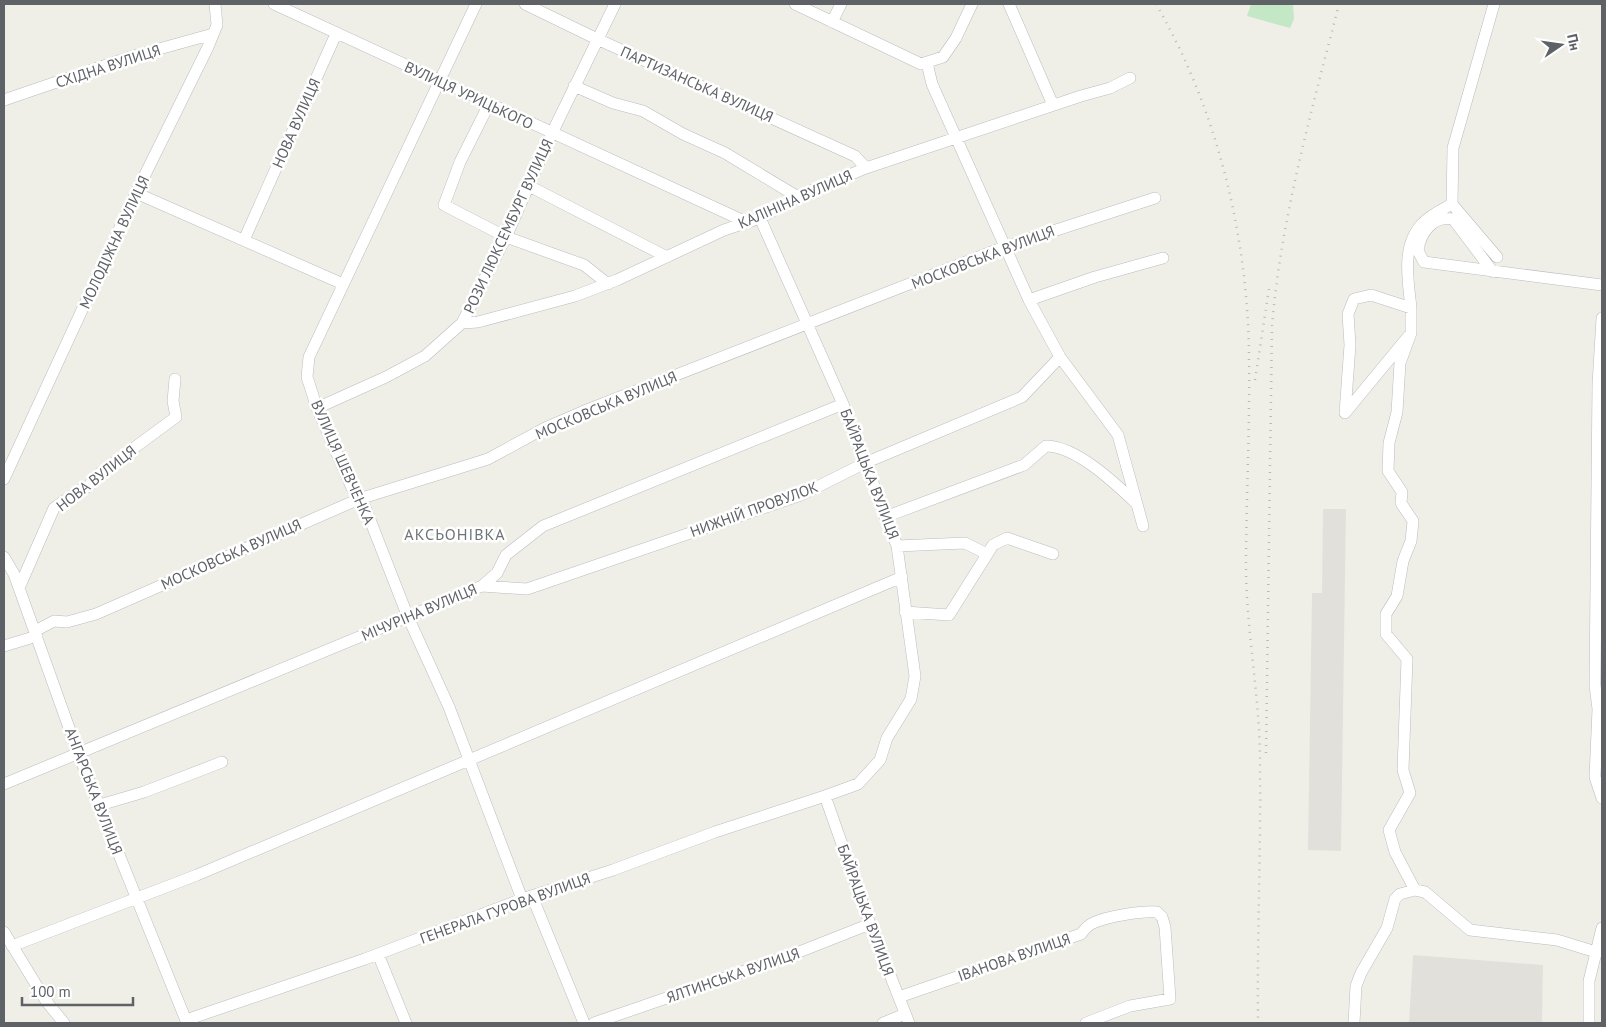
<svg xmlns="http://www.w3.org/2000/svg" width="1606" height="1027" font-family="'PT Sans',sans-serif">
<style>
.industrial{fill:#e2e0db}
.green{fill:#c4e7c5}
.lines{fill:none;stroke-linecap:round;stroke-linejoin:round}
.minor-casing{stroke:#b9bcc0;stroke-width:12}
.minor{stroke:#fff;stroke-width:11}
.rail{stroke:#b7b8b8;stroke-width:2.5;stroke-dasharray:1 6;stroke-linecap:butt}
.labels{text-anchor:middle;dominant-baseline:central;stroke-width:5;stroke-linejoin:round;paint-order:stroke}
.street-label{font-size:15px;fill:#5e6267;stroke:#fff}
.neighbourhood-label{font-size:16px;letter-spacing:1px;fill:#6f7479;stroke:#fff}
</style>
<rect width="100%" height="100%" fill="#f0efe7"/>
<!-- industrial -->
<path class="industrial" d="M1323,509H1346L1341,851L1308,850L1312,593H1322Z
M1413,955L1543,965L1542,1023H1409Z"/>
<!-- green -->
<path class="green" d="M1251,4H1293L1294,19L1290,28L1247,16Z"/>
<g class="lines">
<!-- minor casing -->
<g class="minor-casing">
<path id="minor" d="M274,4L746,222
M476,4L309,357L307,377L317,408L352,488L365,507L408,617L449,707L522,899
M525,4L597,39L855,156L866,168
M795,4L921,64L943,57L956,38L972,4
M1009,4L1053,105
M1494,4L1453,148L1452,204L1497,257
M832,22L841,4
M927,63L932,84L1029,300L1060,357L1118,435L1143,526
M574,86L613,103L643,111L683,134L725,153L798,197
M4,100L130,57L213,34
M489,104L460,162L444,205L506,237L584,265L608,284
M529,186L667,257
M136,193L343,284
M244,240L336,34
M1493,272L1453,219C1433,215 1420,233 1418,251L1424,262L1602,285
M1029,300L1095,277L1163,258
M1411,308V333L1345,413L1350,345L1348,314L1354,299L1371,295L1411,308C1408,279 1401,245 1423,223C1430,215 1443,209 1452,204
M1602,318L1598,384L1595,685L1598,709L1595,777L1602,798
M462,323L478,322L575,296L617,280L724,230L760,218L803,194L866,168L1081,96L1110,88L1130,78
M1411,333L1400,363L1397,412L1389,443L1388,471L1402,492L1401,503L1413,521L1411,541L1403,561L1397,596L1386,614V634L1407,659L1403,770L1410,793L1389,830L1395,852L1415,890
M317,408L386,377L425,356L462,323L506,237L552,133L615,4
M4,479L136,193L208,47L217,25L215,4
M885,517L1024,465L1046,446C1076,446 1115,483 1137,504
M897,546L965,543L987,554
M4,557L14,574L78,753L187,1023
M482,586L527,589L801,495L865,463L1022,397L1060,357
M19,588L54,508L79,491L89,486L96,476L176,417L173,401L175,379
M905,612L949,615L993,545L1007,538L1053,554
M35,631L54,621L67,622L96,614L359,499L488,459L545,428L589,409L1004,247L1155,198
M4,646L37,636
M4,784L482,586L497,573L506,555L543,526L843,404
M825,796L870,924L909,1023
M100,805L144,792L222,762
M532,896L584,1023
M4,932L46,1001L64,1023
M12,946L197,875L902,577
M378,954L406,1023
M899,997L1081,934C1084,930 1088,925 1093,923C1108,916 1141,911 1157,912L1162,917L1165,927L1170,999L1130,1006L1086,1023
M186,1020L365,959L522,899L613,870L715,832L825,796L858,784L880,760L887,738L911,699L915,676L897,546L843,404L760,218
M594,1023L794,954L870,924
M883,1023L905,1014
M1354,1023L1356,986L1361,973L1387,928L1395,899L1400,894L1415,890L1425,892L1470,930L1557,940L1596,952H1602
M1589,1023V981L1602,928"/>
</g>
<!-- minor -->
<use href="#minor" class="minor"/>
<!-- rail -->
<path class="rail" d="M1156,4C1217,109 1248,236 1249,357C1250,429 1246,500 1246,571C1247,635 1260,699 1260,763C1261,850 1257,936 1258,1023
M1255,380L1269,289
M1266,753L1272,326C1281,217 1312,110 1339,4"/>
</g>
<g class="labels">
<!-- street labels -->
<g class="street-label">
<text transform="translate(108 66) rotate(-18)">СХІДНА ВУЛИЦЯ</text>
<text transform="translate(697 84) rotate(24)">ПАРТИЗАНСЬКА ВУЛИЦЯ</text>
<text transform="translate(469 95) rotate(25)">ВУЛИЦЯ УРИЦЬКОГО</text>
<text transform="translate(296 123) rotate(-66)">НОВА ВУЛИЦЯ</text>
<text transform="translate(795 199) rotate(-24)">КАЛІНІНА ВУЛИЦЯ</text>
<text transform="translate(508 226) rotate(-65)">РОЗИ ЛЮКСЕМБУРГ ВУЛИЦЯ</text>
<text transform="translate(114 242) rotate(-65)">МОЛОДІЖНА ВУЛИЦЯ</text>
<text transform="translate(983 257) rotate(-21)">МОСКОВСЬКА ВУЛИЦЯ</text>
<text transform="translate(606 405) rotate(-23)">МОСКОВСЬКА ВУЛИЦЯ</text>
<text transform="translate(343 462) rotate(66)">ВУЛИЦЯ ШЕВЧЕНКА</text>
<text transform="translate(870 474) rotate(69)">БАЙРАЦЬКА ВУЛИЦЯ</text>
<text transform="translate(96 478) rotate(-38)">НОВА ВУЛИЦЯ</text>
<text transform="translate(754 509) rotate(-20)">НИЖНІЙ ПРОВУЛОК</text>
<text transform="translate(231 554) rotate(-24)">МОСКОВСЬКА ВУЛИЦЯ</text>
<text transform="translate(419 612) rotate(-23)">МІЧУРІНА ВУЛИЦЯ</text>
<text transform="translate(94 791) rotate(69)">АНГАРСЬКА ВУЛИЦЯ</text>
<text transform="translate(505 908) rotate(-20)">ГЕНЕРАЛА ГУРОВА ВУЛИЦЯ</text>
<text transform="translate(866 910) rotate(70)">БАЙРАЦЬКА ВУЛИЦЯ</text>
<text transform="translate(1014 957) rotate(-19)">ІВАНОВА ВУЛИЦЯ</text>
<text transform="translate(733 975) rotate(-19)">ЯЛТИНСЬКА ВУЛИЦЯ</text>
</g>
<!-- neighbourhood labels -->
<g class="neighbourhood-label">
<text x="455" y="534">АКСЬОНІВКА</text>
</g>
</g>
<!-- border -->
<rect width="1606" height="1027" fill="none" stroke="#5e6267" stroke-width="10"/>
<!-- north arrow -->
<g transform="translate(1561 45) rotate(77)" stroke="#ffffff" stroke-width="4" paint-order="stroke">
<path d="M0-4L9 19L0 12L-9 19Z" fill="#5e6267"/>
<text y="-8" font-size="14" font-weight="bold" text-anchor="middle" fill="#5e6267">Пн</text>
</g>
<!-- scale -->
<path d="M22 997v8h111v-8" fill="none" stroke="#5e6267" stroke-width="2.5"/>
<text x="30" y="997" font-size="15" fill="#5e6267" stroke="#ffffff" stroke-width="4" paint-order="stroke">100 m</text>
</svg>
